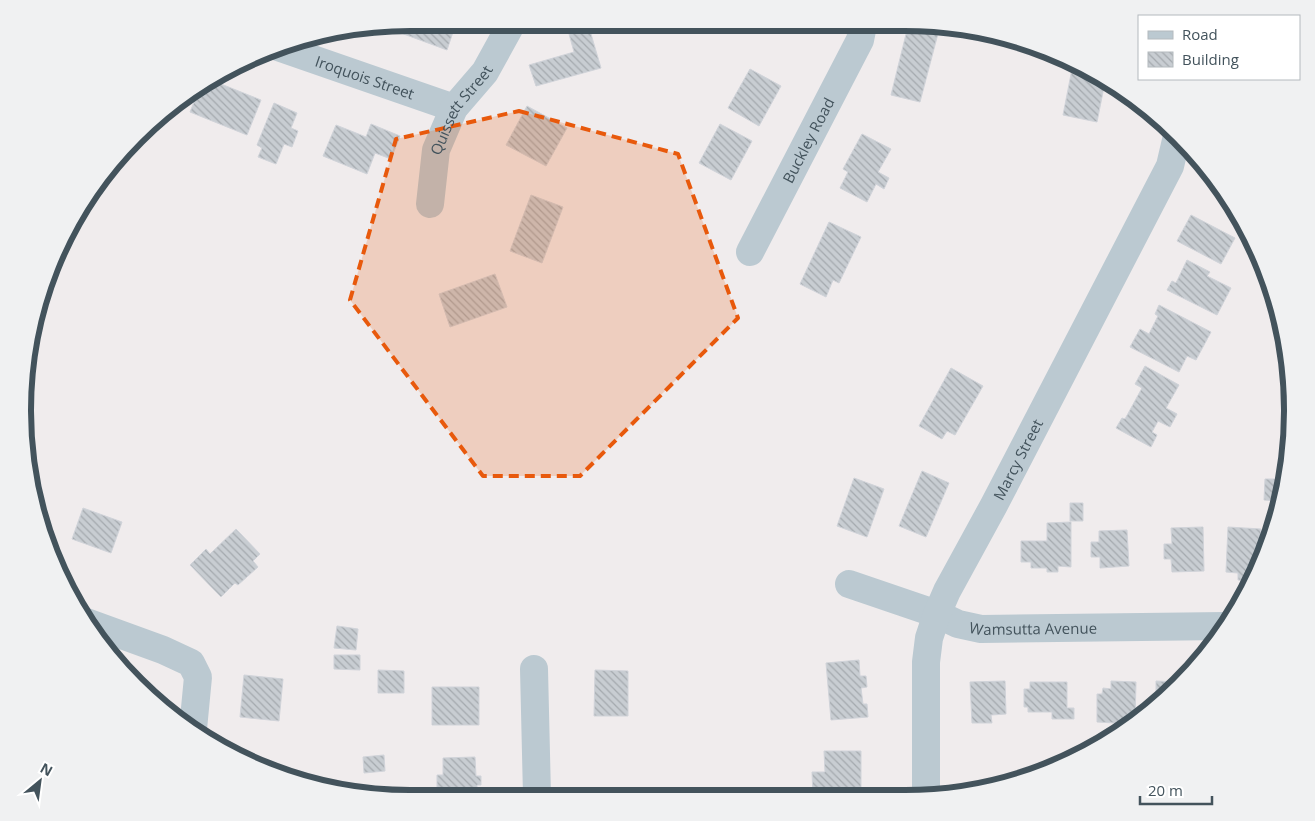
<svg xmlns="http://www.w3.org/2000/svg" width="1315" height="821" font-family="'Open Sans',sans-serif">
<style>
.building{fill:url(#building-back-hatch);stroke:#d0d3d9}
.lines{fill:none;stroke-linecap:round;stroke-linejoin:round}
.minor{stroke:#bbc9d1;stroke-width:28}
.marked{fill:#e8590c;fill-opacity:0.2;stroke:#e8590c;stroke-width:4;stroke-dasharray:10 6;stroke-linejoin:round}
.labels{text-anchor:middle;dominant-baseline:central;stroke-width:4.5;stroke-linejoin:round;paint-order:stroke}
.street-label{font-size:15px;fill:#43535c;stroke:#fff}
.rim{fill:none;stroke:#43535c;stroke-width:6}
</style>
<defs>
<pattern id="building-back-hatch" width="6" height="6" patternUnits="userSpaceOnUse" patternTransform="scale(1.25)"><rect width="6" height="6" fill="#c8cdd2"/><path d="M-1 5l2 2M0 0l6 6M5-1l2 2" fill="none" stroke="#a4a9ae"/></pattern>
</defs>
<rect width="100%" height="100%" fill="#f0eced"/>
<!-- building -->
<path class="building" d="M410,22L456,23L447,50L401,33L404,23Z
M566,23L595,24L598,32L591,34L601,68L536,86L529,65L574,52Z
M908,26H940L920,102L891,95Z
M1073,64L1105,82L1097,122L1063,115Z
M750,69L781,86L759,126L728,108Z
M211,80L261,100L247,135L190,112L201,85Z
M274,103L297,113L291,128L298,131L292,147L284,144L276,164L258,157L262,148L257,145Z
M527,106L567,128L546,166L506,145Z
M371,124L400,136L391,159L375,153L367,174L323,156L336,125L366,137Z
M720,124L752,141L731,180L699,163Z
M862,134L891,149L878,172L889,178L884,189L876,184L867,202L840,188L848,172L843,169Z
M531,195L563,207L542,263L510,251Z
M1191,215L1235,238L1221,264L1177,241Z
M829,222L861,237L839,283L833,280L826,297L800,284Z
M1187,260L1210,272L1207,276L1231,288L1217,315L1167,290L1172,281L1176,283Z
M495,274L507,307L450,327L439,294Z
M1159,305L1211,332L1196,360L1187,356L1179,372L1130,347L1140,329L1149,334L1158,316L1155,314Z
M1145,366L1179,385L1166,408L1177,414L1170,427L1158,421L1152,432L1157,435L1151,447L1116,428L1122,418L1125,419L1142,388L1135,384Z
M951,368L983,386L955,435L947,431L942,439L919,426Z
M922,471L949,483L926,537L899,526Z
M854,478L884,489L867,537L837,526Z
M1265,479H1277V501L1264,500Z
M1070,503H1083V521H1070Z
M83,508L122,522L111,553L72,539Z
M1071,522V567L1058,566V572H1047V568H1031V562H1021V541H1047V523Z
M1203,527L1204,571L1172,572L1171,559H1164V544H1172L1171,528Z
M1228,527L1261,529L1259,559H1261L1256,573L1250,572L1249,581L1238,580V573L1226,572Z
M236,529L260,554L253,561L258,567L238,585L235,583L221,597L190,565L206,549L210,554Z
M1127,530L1129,566L1100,568V557H1091V542H1099V531Z
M337,626L358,629L356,650L334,648Z
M334,655H360V670L334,669Z
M859,660L860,676H866L867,687L861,688L863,704H867L868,717L831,720L826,663Z
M378,670L404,671V693H378Z
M595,670L628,671V716H594Z
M244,675L283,679L279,721L240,717Z
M1005,681L1006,714L991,715L992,723H972L970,682Z
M1111,681L1136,682L1135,720L1130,724H1124V728H1115V723L1097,722V694H1102L1103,688L1111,689Z
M1156,681L1180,682L1156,705Z
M1030,682H1067V708H1074V719H1052V712H1028V707H1024V689H1030Z
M432,687H479V725H432Z
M824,751H861V797H813L812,772H825Z
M384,755L385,771L364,773L363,757Z
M475,757L476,776H481V785H477V796H444L443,789H437V775H443V758Z
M242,758L256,759V763L269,764L268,771Z"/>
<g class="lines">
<!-- minor -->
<g class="minor">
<path id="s1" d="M278,47L454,108"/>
<path id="s2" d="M430,204L436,150L454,108L485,72L512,23"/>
<path id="s3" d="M750,252L860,40L863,25"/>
<path id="s4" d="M849,584L937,614L958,624L981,629L1225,626"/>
<path d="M86,622L163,650L191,663L198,677L193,729"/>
<path d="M534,669L537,796"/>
<path id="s5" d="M926,798V662L929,638L937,614L947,591L994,505L1170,166L1177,136"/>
</g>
</g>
<!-- marked area -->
<path class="marked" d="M519,111L678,154L738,318L580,476H483L350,300L396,139Z"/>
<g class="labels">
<!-- street labels -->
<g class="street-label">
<text stroke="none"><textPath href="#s1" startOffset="92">Iroquois Street</textPath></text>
<text stroke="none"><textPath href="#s2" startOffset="102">Quissett Street</textPath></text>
<text stroke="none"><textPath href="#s3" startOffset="126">Buckley Road</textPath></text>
<text stroke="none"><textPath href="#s5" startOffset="360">Marcy Street</textPath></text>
<text stroke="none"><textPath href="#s4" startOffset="192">Wamsutta Avenue</textPath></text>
</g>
</g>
<!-- crop -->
<path d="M0 0H1315V821H0ZM410 31H905A379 379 0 0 1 1284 410V411A379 379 0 0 1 905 790H410A379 379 0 0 1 31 411V410A379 379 0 0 1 410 31Z" fill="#f0f1f2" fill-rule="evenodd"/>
<path class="rim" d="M410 31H905A379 379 0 0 1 1284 410V411A379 379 0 0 1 905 790H410A379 379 0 0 1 31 411V410A379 379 0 0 1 410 31Z"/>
<!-- legend -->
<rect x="1138" y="15" width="162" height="65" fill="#ffffff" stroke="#b4babe"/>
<rect x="1148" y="31" width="25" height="8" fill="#bbc9d1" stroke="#b4babe"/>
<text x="1182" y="40" font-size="15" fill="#43535c">Road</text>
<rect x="1148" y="52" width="25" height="15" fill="url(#building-back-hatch)" stroke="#b4babe"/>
<text x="1182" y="65" font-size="15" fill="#43535c">Building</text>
<!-- north arrow -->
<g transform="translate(40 781) rotate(29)" stroke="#ffffff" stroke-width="4" paint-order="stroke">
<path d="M0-4L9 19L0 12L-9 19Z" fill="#43535c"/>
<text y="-8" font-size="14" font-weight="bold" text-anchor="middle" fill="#43535c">N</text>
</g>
<!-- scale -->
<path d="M1140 796v8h72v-8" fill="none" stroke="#43535c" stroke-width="2.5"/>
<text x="1148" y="796" font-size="15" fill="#43535c" stroke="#ffffff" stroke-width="4" paint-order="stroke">20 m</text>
</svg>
